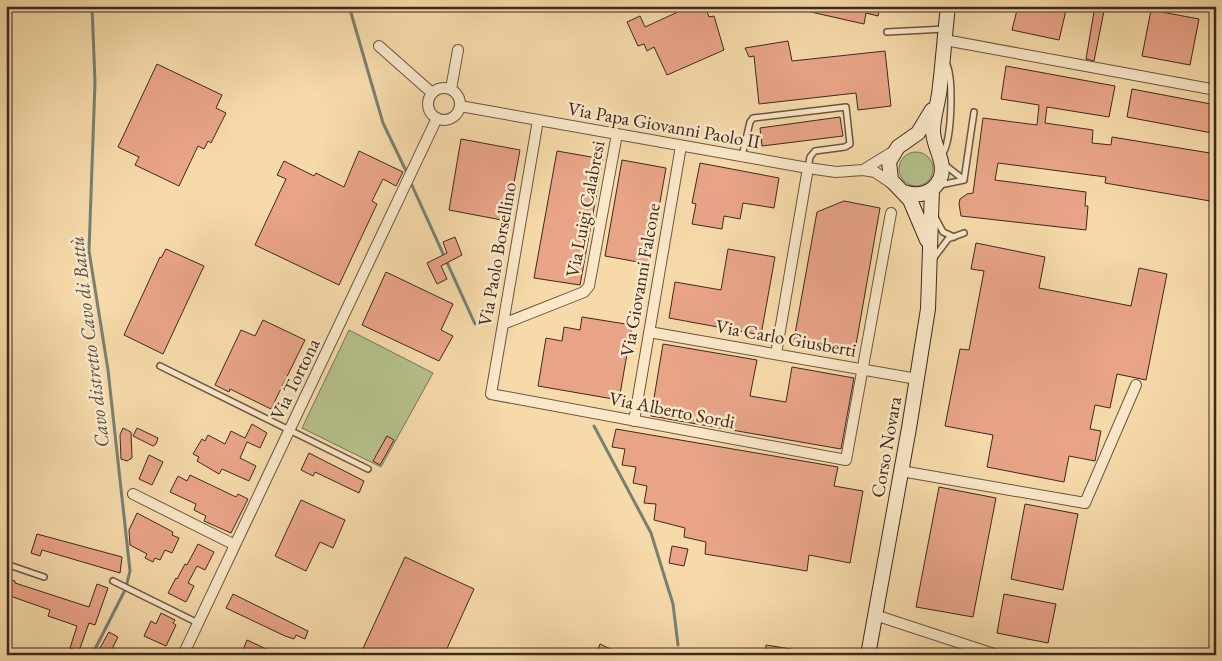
<svg xmlns="http://www.w3.org/2000/svg" width="1222" height="661" font-family="'EB Garamond',serif">
<style>
.green{fill:#b6c18d;stroke:#7a7556}
.lines{fill:none;stroke-linecap:round;stroke-linejoin:round}
.stream{stroke:#778172;stroke-width:3}
.building{fill:#e9a488;stroke:#3d291f}
.lane-casing{stroke:#6b5542;stroke-width:8}
.street-casing{stroke:#6b5542;stroke-width:12}
.secondary-casing{stroke:#3d291f;stroke-width:16}
.lane{stroke:#f9e7c8;stroke-width:5}
.street{stroke:#f9e7c8;stroke-width:10}
.secondary{stroke:#f9e7c8;stroke-width:14}
.labels{text-anchor:middle;dominant-baseline:central;stroke-width:5;stroke-linejoin:round;paint-order:stroke}
.street-label{font-size:19px;fill:#3d291f;stroke:#f9e7c8}
.water-label{font-size:20px;font-style:italic;fill:#554e42;stroke:#f9e7c8}
</style>
<rect width="100%" height="100%" fill="#f6daaa"/>
<filter id="stains"><feTurbulence type="fractalNoise" baseFrequency=".004" numOctaves="4"/><feColorMatrix values="0 0 0 0 .2 0 0 0 0 .09 0 0 0 0 .02 0 0 0 .5 -.17"/></filter>
<radialGradient id="worn" r=".72"><stop offset=".6" stop-color="#630" stop-opacity="0"/><stop offset="1" stop-color="#630" stop-opacity=".3"/></radialGradient>
<!-- green -->
<path class="green" d="M899 169a17 17 0 1 1 34 0a17 17 0 1 1-34 0Z
M349,330L433,373L381,467L302,428Z"/>
<g class="lines">
<!-- stream -->
<path class="stream" d="M92,6L95,82L89,251L108,370L130,571L127,583
M349,6L383,123L408,175
M410,181L475,324
M594,426L651,533L673,604L678,645
M92,655L124,592"/>
</g>
<!-- building -->
<path class="building" d="M691,6H705L709,17L714,16L724,50L667,75L654,47L647,51L644,44L638,46L627,22L640,16L645,27Z
M802,6H880L878,16L866,13L864,24L802,10Z
M1018,6H1067L1059,40L1012,30Z
M1095,6H1105L1094,61L1086,59Z
M1151,10L1199,19L1190,65L1142,56Z
M788,41L792,61L885,51L891,106L858,110L856,93L759,104L754,56L749,57L745,48Z
M157,64L222,95L216,108L226,113L211,143L208,141L204,149L198,146L179,186L135,165L139,157L118,147Z
M1006,66L1115,86L1109,117L1047,107L1045,123L1093,130L1092,143L1111,145L1112,137L1216,154V202L1105,183L1106,177L998,163L995,180L1086,192L1085,206H1088L1086,230L961,216L959,204L960,199L967,194L973,193L983,118L1037,125L1039,105L1001,99Z
M1132,89L1216,105L1212,133L1127,117Z
M840,117L843,136L762,146L760,128Z
M461,139L520,150L507,221L449,210Z
M359,151L403,172L396,186L383,179L372,201L377,204L339,285L255,245L286,179L277,175L284,161L314,176L316,173L344,187Z
M557,151L603,159L580,285L534,278Z
M622,160L666,168L649,264L605,256Z
M700,163L779,178L774,208L743,203L740,219L724,216L722,229L692,224L696,204L692,203Z
M844,201L880,208L854,356L793,345L817,212Z
M455,237L462,255L441,266L447,279L437,284L427,263L447,253L443,242Z
M976,243L1045,257L1039,288L1131,306L1139,268L1167,274L1146,380L1117,374L1110,408L1095,405L1090,429L1101,431L1095,461L1069,456L1064,482L987,467L993,435L945,426L960,349L969,350L984,271L971,269Z
M166,249L204,266L163,354L124,335L160,257L161,258Z
M728,249L775,257L761,335L669,318L675,282L721,290Z
M386,272L453,304L441,330L453,336L439,361L362,325Z
M582,317L632,325L619,400L538,386L546,338L562,341L564,327L580,330Z
M263,320L305,340L271,409L230,389L229,392L215,385L241,330L255,336Z
M663,344L757,360L750,396L786,402L792,367L854,378L841,449L651,416Z
M252,424L267,433L260,448L247,442L240,458L256,466L249,481L222,469L219,474L197,461L199,457L193,454L202,439L205,441L208,435L225,444L231,431L245,438Z
M123,428L131,432L132,458L127,461L121,459L120,435Z
M137,428L158,438L156,444L153,446L133,436Z
M616,429L838,467L834,486L863,491L850,563L809,555L807,571L705,554L706,542L684,537L685,528L654,520L656,504L644,503L647,486L633,483L636,467L622,465L625,449L612,447Z
M387,436L394,440L380,465L373,461Z
M309,453L364,481L359,493L315,472L313,476L301,470Z
M149,455L163,462L152,485L139,479Z
M190,475L236,497L238,494L248,499L231,533L204,521L206,516L194,510L196,504L170,492L178,476L187,481Z
M939,487L996,498L973,617L916,607Z
M301,500L345,520L333,548L320,542L306,571L275,556Z
M1025,504L1078,514L1063,590L1011,579Z
M137,513L173,532L172,535L179,538L172,553L165,550L160,560L155,558L153,562L145,558L147,554L130,545L129,530Z
M37,534L122,557L120,573L42,550L40,556L31,553Z
M198,544L214,552L205,570L197,566L188,583L194,586L186,602L168,593L176,578L177,579L185,564L187,565Z
M672,546L688,549L684,566L669,563Z
M405,557L474,589L444,655H360Z
M6,578L15,581V583L89,607L97,584L108,588L95,625L89,623L79,651L70,648L77,626L48,616L50,610L10,596L6,603Z
M233,594L308,631L305,639L296,635L294,639L285,636L226,608Z
M1004,594L1056,604L1048,643L997,633Z
M161,613L175,620L173,623L176,625L166,646L144,636L151,621L156,624Z
M109,632L118,637L109,655H96Z
M247,640L279,655H241Z
M600,644L623,655H596Z
M766,645L797,650V655H765Z"/>
<g class="lines">
<!-- lane casing -->
<g class="lane-casing">
<path id="lane" d="M887,32L945,29
M942,154C952,144 954,76 946,63
M742,156L750,122L753,118L846,107L850,144L845,147L815,151L810,157L808,168
M945,165L964,180
M964,180L974,112
M940,185L964,180
M936,219L943,232L954,237
M933,259L948,239L964,233
M160,366L368,469
M6,564L44,577
M113,581L198,623"/>
</g>
<!-- street casing -->
<g class="street-casing">
<path id="street" d="M945,40L1216,90
M379,46L432,93
M428 104a16 16 0 1 1 32 0a16 16 0 1 1-32 0Z
M451,89L458,50
M460,106L808,168L836,172L863,170L875,172L894,185
M538,120L491,394L846,460L891,213
M863,170L894,151
M503,324L584,292L589,286L617,134
M649,332L917,379
M776,354L808,168
M634,421L681,146
M901,471L1085,503L1136,385
M133,494L235,545
M875,615L997,655
M183,655L437,118"/>
</g>
<!-- secondary casing -->
<g class="secondary-casing">
<path id="secondary" d="M904,192C918,197 933,194 940,179C947,163 933,147 933,131C933,116 939,101 940,86C943,60 945,33 948,6
M927,240L910,200L891,180L889,162L898,147L918,133L932,110
M868,655L909,428L928,309L932,189"/>
</g>
<!-- lane -->
<use href="#lane" class="lane"/>
<!-- street -->
<use href="#street" class="street"/>
<!-- secondary -->
<use href="#secondary" class="secondary"/>
</g>
<g class="labels">
<!-- street labels -->
<g class="street-label">
<text transform="translate(664 125) rotate(10)">Via Papa Giovanni Paolo II</text>
<text transform="translate(585 209) rotate(-79)">Via Luigi Calabresi</text>
<text transform="translate(497 254) rotate(-80)">Via Paolo Borsellino</text>
<text transform="translate(640 280) rotate(-80)">Via Giovanni Falcone</text>
<text transform="translate(786 338) rotate(10)">Via Carlo Giusberti</text>
<text transform="translate(295 379) rotate(-64)">Via Tortona</text>
<text transform="translate(672 410) rotate(11)">Via Alberto Sordi</text>
<text transform="translate(886 447) rotate(-80)">Corso Novara</text>
</g>
<!-- water labels -->
<g class="water-label">
<text transform="translate(89 342) rotate(-97)">Cavo distretto Cavo di Battù</text>
</g>
</g>
<!-- margin -->
<rect width="1222" height="661" fill="none" stroke="#f6daaa" stroke-width="25"/>
<rect x="8" y="8" width="1207" height="646" fill="none" stroke="#3d291f" stroke-width="2.5"/>
<rect x="12" y="12" width="1197" height="636" fill="none" stroke="#3d291f"/>
<rect width="100%" height="100%" filter="url(#stains)"/>
<rect width="100%" height="100%" fill="url(#worn)"/>
</svg>
